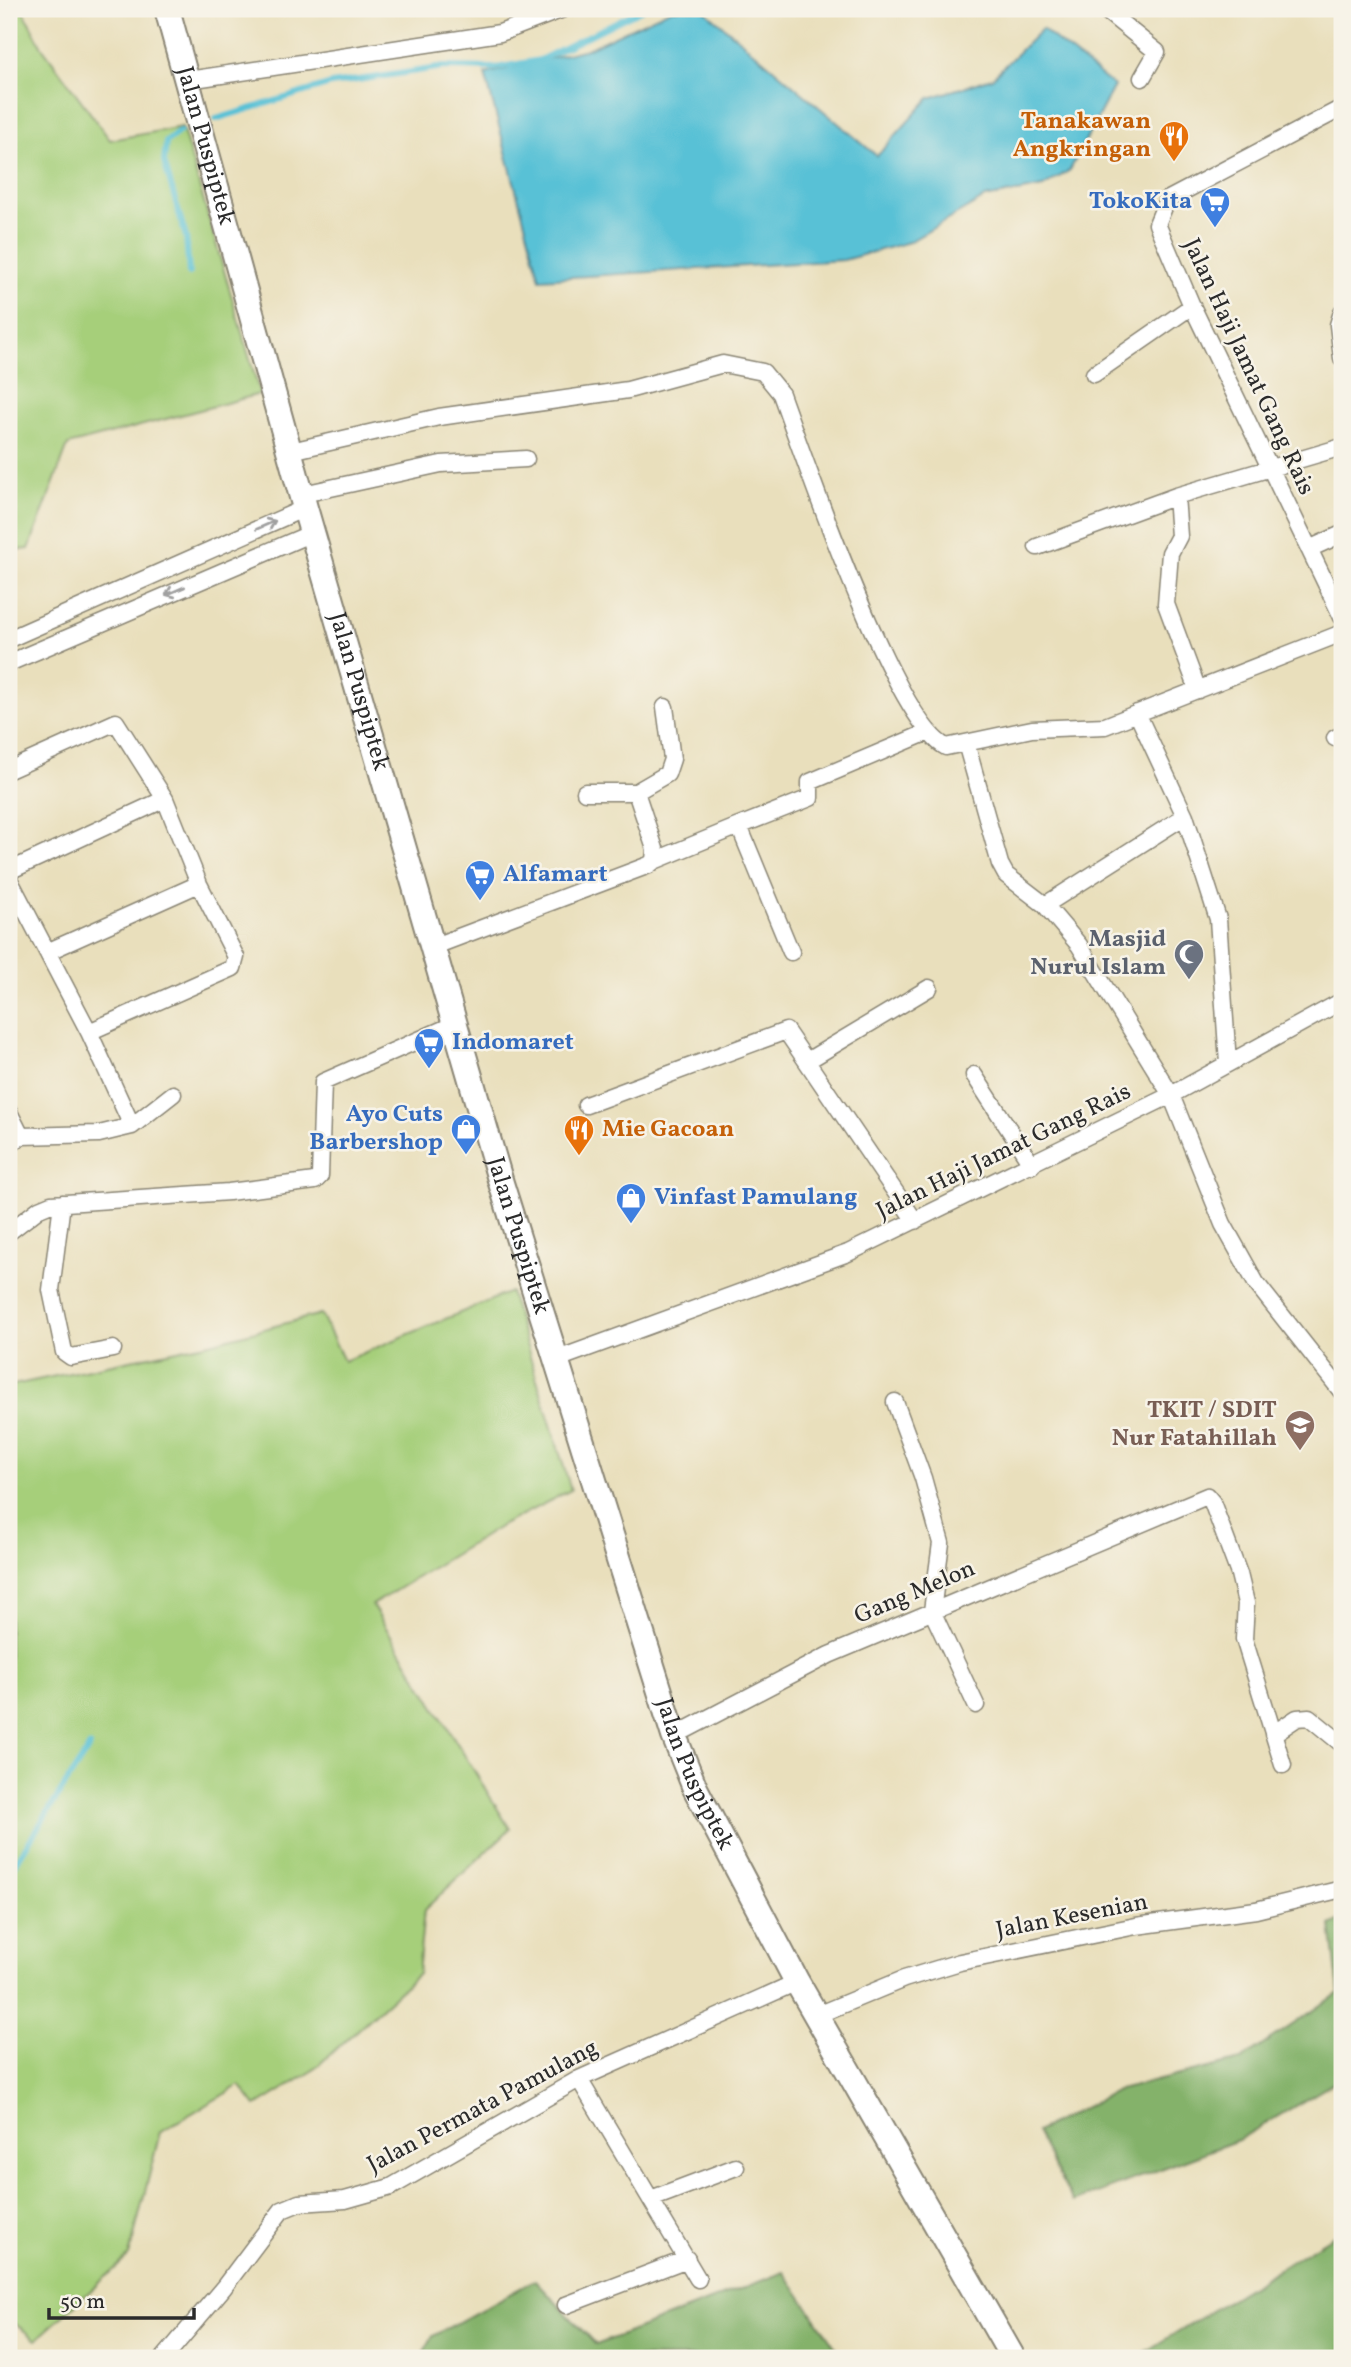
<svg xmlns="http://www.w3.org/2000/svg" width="1351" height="2367" font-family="Vollkorn,serif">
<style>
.green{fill:#a6cf7a;stroke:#687d52;stroke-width:2}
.forest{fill:#84b26a;stroke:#586e4a;stroke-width:2}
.water{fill:#59c1d6;stroke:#427680;stroke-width:2}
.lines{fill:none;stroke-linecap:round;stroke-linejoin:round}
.stream{stroke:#59c1d6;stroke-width:6}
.street-casing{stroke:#8a8574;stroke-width:19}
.primary-casing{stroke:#8a8574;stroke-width:28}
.street{stroke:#fff;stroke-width:16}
.primary{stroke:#fff;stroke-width:24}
.oneway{stroke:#a0a0a0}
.labels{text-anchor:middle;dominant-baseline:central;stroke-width:5;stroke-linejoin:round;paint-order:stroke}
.food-label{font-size:24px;font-weight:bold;fill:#c56008;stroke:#f7f3e8;text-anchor:end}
.street-label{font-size:24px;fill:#2b2b2b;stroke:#f7f3e8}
.shop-label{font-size:24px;font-weight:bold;fill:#366cbe;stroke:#f7f3e8;text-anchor:start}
.worship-label{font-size:24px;font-weight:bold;fill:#5b616d;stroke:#f7f3e8;text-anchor:end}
.education-label{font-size:24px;font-weight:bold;fill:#785e54;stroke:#f7f3e8;text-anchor:end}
</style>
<rect width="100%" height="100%" fill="#f7f3e8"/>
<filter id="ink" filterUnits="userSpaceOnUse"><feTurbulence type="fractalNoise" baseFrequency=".0143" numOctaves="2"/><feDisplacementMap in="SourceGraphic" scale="14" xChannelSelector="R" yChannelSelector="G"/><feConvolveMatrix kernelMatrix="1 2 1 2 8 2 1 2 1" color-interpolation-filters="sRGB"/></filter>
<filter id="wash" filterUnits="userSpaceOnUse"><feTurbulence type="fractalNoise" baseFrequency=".00686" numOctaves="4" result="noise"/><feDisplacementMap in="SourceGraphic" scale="28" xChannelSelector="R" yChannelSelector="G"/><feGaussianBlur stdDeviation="1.57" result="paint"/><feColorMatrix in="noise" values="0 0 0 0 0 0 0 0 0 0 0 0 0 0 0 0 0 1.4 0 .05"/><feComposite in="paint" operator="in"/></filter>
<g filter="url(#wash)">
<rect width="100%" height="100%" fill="#e9dfbc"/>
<!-- green -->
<path class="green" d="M9,9H22L42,47L110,140L182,127L260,394L68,445L29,549L9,551Z
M510,1292L571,1490L504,1524L372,1605L510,1829L424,1910L418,1974L311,2072L256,2106L240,2085L160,2132L129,2256L36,2340L9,2319V1386L210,1343L321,1314L344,1361Z"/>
<!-- forest -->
<path class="forest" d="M1342,1919V2078L1238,2140L1073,2202L1036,2132L1119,2090L1241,2060L1339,1993L1331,1925Z
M1342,2230V2358H1135Z
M784,2272L842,2357L420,2358L433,2336L535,2280L596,2345Z"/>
<!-- water -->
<path class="water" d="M672,9H703L877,156L929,98L992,78L1042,29L1114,86L1070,170L1043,187L985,198L909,242L844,260L540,279L485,74L587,49Z"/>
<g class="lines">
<!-- stream -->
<path class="stream" d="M216,119L331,84L444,67L496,68L540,60L642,9
M180,131L166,142L164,162L186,237L189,273
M9,1873L90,1746"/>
</g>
</g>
<g filter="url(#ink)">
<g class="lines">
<!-- street casing -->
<g class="street-casing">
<path id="street" d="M1104,9L1157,52L1142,78
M188,80L500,33L563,9
M1342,108L1167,200L1157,224L1192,306L1342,617
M1342,312L1338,325L1342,358
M1094,374L1192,306
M291,451L439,417L628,390L723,364L763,372L781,394C804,458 894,721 946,747L1032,729L1105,726L1342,633
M303,494L441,464L526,459
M1176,496L1179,536L1170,553L1166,604L1198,690
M1037,547L1176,496L1342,447
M1309,549L1342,534
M9,639L305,508
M9,663L312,533
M1137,713L1185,816L1218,919L1228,1063
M1335,738L1342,735
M966,743L1000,864L1006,875L1045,905L1079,945L1171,1095L1223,1224L1256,1283L1342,1392
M9,770L116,722L165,799L199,884L236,957L233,968L89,1032
M585,792H636L667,774L672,759L665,707
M654,861L739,826
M9,871L165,799
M9,879L89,1032L132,1126
M1045,905L1185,816
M432,947L649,865L654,861L655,849L636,792
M47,952L199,884
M791,952L739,826L810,798V782L928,732
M807,1061L929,988
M974,1075L1032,1165
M586,1105L786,1031L915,1221
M9,1112L21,1136
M9,1146L21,1136L99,1134L132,1126L173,1094
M62,1203L51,1290L64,1352L71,1357L113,1349
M9,1232L39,1209L51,1204L229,1192L315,1181L320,1176L323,1082L455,1024
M555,1360L848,1253L1171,1095L1342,1001
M895,1402L923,1478L941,1543L932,1611L976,1705
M1273,1734L1297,1718L1309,1717L1342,1744
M674,1736L829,1655L1207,1496L1212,1502L1239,1574L1246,1603L1244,1639L1283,1765
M817,2015L904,1979L960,1962L1136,1926L1256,1910L1342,1889
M579,2079L698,2279
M651,2199L736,2167
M566,2305L687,2259
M164,2358L224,2287L282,2210L299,2203L345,2200L391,2187L579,2079L797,1982"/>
</g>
<!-- primary casing -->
<g class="primary-casing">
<g id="primary">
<path id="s1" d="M167,9L305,508L501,1183L674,1736L695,1788L797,1982L1013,2358"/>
</g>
</g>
<!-- street -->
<use href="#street" class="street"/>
<!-- primary -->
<use href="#primary" class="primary"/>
</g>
<!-- one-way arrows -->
<defs><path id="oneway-shaft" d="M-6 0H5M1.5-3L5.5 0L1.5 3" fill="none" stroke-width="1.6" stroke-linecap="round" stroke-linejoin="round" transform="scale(1.75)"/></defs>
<g class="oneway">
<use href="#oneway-shaft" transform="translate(266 525) rotate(-24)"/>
<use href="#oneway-shaft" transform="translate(175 591) rotate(157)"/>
</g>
</g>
<!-- icons -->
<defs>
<g id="restaurant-pin" transform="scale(1.575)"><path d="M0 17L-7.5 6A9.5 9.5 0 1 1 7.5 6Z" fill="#e8710a" stroke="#f7f3e8"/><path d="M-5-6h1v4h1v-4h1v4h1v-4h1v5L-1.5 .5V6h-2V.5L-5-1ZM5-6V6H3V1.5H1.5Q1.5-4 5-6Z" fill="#fff"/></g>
<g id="supermarket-pin" transform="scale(1.575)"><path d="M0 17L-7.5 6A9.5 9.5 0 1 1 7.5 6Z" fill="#3f7fe0" stroke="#f7f3e8"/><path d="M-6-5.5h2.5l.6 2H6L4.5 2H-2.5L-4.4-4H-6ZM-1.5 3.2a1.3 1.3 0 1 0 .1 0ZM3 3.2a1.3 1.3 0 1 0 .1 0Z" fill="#fff"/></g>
<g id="mosque-pin" transform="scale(1.575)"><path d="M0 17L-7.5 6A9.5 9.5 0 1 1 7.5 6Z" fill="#6b7280" stroke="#f7f3e8"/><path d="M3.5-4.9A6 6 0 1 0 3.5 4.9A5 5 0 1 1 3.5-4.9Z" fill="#fff"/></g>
<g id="shop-pin" transform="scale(1.575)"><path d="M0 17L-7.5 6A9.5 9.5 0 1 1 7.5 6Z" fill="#3f7fe0" stroke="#f7f3e8"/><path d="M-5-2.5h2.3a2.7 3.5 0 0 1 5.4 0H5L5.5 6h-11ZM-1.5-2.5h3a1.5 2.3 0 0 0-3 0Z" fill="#fff"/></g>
<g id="school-pin" transform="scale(1.575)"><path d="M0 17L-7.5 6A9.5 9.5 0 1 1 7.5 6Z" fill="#8d6e63" stroke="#f7f3e8"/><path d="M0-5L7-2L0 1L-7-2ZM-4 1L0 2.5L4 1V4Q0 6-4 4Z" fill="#fff"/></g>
</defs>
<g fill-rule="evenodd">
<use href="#restaurant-pin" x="1174" y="136"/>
<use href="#supermarket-pin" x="1215" y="202"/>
<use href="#supermarket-pin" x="480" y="875"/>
<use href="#mosque-pin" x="1189" y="954"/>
<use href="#supermarket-pin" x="429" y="1043"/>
<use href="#shop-pin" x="466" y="1129"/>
<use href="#restaurant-pin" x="579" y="1130"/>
<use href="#shop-pin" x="631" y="1198"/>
<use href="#school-pin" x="1300" y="1425"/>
</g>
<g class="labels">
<!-- food labels -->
<g class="food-label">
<text x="1151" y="122">Tanakawan<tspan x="1151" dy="28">Angkringan</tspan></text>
<text x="602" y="1130" text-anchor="start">Mie Gacoan</text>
</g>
<!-- street labels -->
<g class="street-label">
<text stroke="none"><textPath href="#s1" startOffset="142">Jalan Puspiptek</textPath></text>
<text transform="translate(1248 367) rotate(65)">Jalan Haji Jamat Gang Rais</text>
<text stroke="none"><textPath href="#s1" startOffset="709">Jalan Puspiptek</textPath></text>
<text transform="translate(1004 1152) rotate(-26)">Jalan Haji Jamat Gang Rais</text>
<text stroke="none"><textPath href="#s1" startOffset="1276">Jalan Puspiptek</textPath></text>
<text transform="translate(915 1593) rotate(-23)">Gang Melon</text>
<text stroke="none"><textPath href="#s1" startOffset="1843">Jalan Puspiptek</textPath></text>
<text transform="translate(1072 1917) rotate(-11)">Jalan Kesenian</text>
<text transform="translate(483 2107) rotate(-28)">Jalan Permata Pamulang</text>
</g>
<!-- shop labels -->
<g class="shop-label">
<text x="1192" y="202" text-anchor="end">TokoKita</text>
<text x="503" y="875">Alfamart</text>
<text x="452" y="1043">Indomaret</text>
<text x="443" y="1115" text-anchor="end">Ayo Cuts<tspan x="443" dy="28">Barbershop</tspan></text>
<text x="654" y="1198">Vinfast Pamulang</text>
</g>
<!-- worship labels -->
<g class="worship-label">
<text x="1166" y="940">Masjid<tspan x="1166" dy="28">Nurul Islam</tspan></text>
</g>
<!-- education labels -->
<g class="education-label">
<text x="1277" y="1411">TKIT / SDIT<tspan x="1277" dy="28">Nur Fatahillah</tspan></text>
</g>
</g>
<!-- margin -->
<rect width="1351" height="2367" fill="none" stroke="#f7f3e8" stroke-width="35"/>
<!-- scale -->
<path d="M49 2308v10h145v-10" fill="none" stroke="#2b2b2b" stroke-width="3.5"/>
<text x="60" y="2308" font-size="21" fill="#2b2b2b" stroke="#f7f3e8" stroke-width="5" paint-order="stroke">50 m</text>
</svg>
